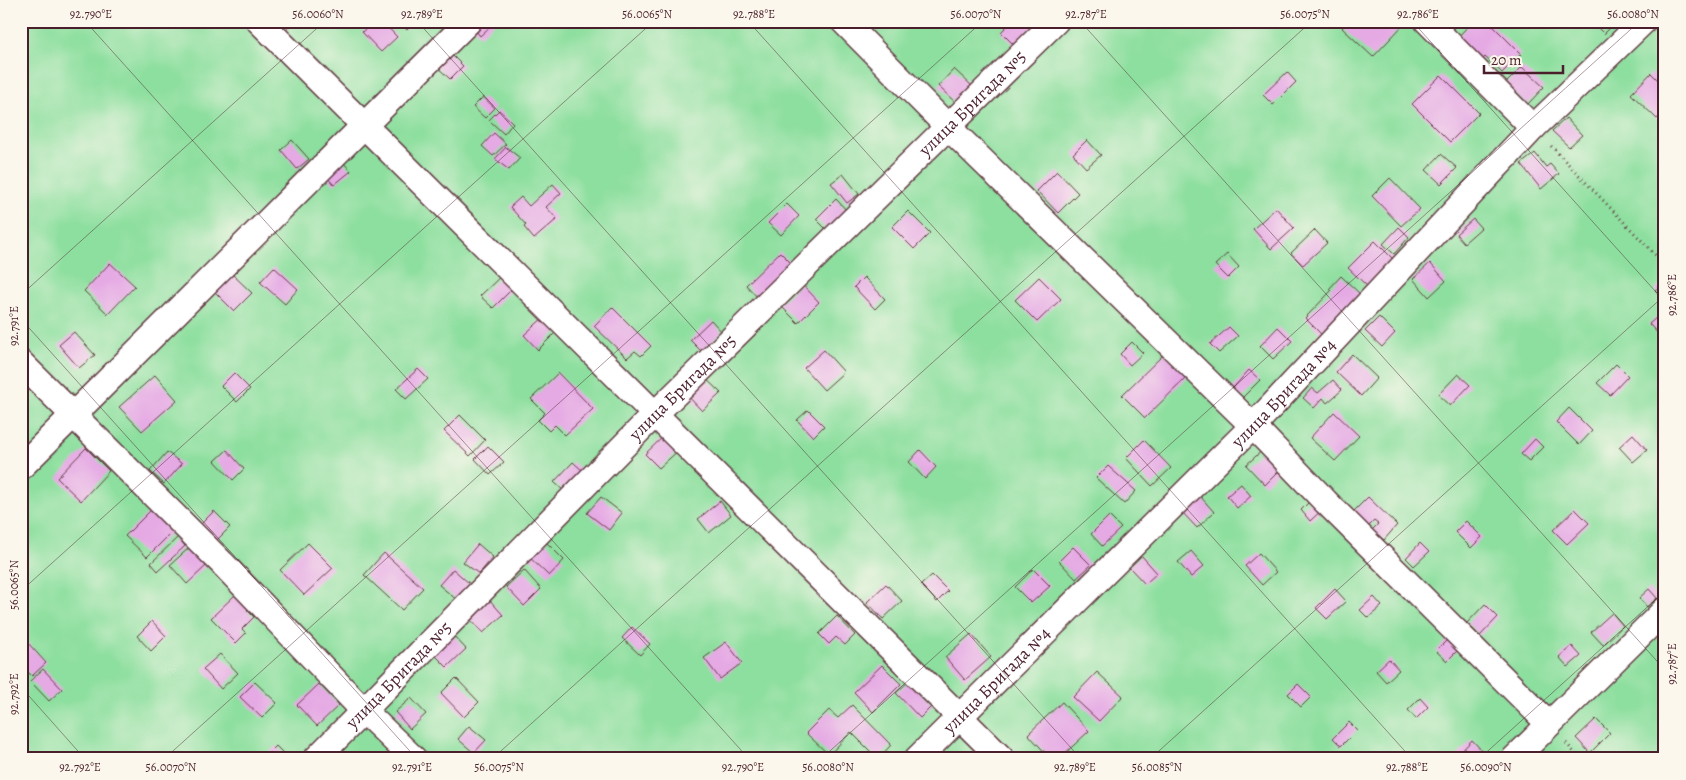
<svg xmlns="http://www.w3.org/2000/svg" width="1686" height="780" font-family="Alegreya,serif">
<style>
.green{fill:#8ddf9f;stroke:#6c7f65}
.building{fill:#e5a9e4}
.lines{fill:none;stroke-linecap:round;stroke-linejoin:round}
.minor-casing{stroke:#643d44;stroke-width:28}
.path{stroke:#643d44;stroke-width:3;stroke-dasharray:1 4;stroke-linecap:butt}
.minor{stroke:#fff;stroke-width:25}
.ticks{fill:none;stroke:#4a1f2b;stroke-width:1;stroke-opacity:0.45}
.labels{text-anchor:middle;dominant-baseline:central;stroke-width:4;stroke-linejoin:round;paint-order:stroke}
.street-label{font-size:18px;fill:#4a1f2b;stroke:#fbf7ec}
.neatline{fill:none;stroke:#4a1f2b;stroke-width:2}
.ticks-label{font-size:12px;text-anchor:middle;fill:#4a1f2b}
</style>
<rect width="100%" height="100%" fill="#fbf7ec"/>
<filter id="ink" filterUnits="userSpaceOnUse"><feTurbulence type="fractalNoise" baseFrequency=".02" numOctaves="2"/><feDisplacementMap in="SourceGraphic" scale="10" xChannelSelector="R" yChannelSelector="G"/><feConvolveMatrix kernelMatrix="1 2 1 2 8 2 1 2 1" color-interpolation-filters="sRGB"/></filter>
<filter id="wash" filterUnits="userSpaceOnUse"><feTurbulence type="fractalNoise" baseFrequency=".0096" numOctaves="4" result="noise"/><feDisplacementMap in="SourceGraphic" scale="20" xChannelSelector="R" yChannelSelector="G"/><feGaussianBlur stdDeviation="1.12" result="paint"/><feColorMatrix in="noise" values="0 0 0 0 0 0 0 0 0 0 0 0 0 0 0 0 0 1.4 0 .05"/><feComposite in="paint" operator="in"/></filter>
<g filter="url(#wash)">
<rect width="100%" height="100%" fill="#f7ead5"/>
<!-- green -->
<path class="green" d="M21,21H1665V759H21Z"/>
<g id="blocks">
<!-- building -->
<path class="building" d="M280,21H295L287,29Z
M374,21H382L397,37L381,52L362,32Z
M398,21H415L407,30Z
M477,21H492L494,23L480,36L472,26Z
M1012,21H1033L1036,24L1014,45L1001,32Z
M1348,21H1403L1405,23L1373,57L1342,28Z
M1473,21H1488L1521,54L1502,73L1485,57L1480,62L1456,39Z
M1591,21H1617L1604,34Z
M448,51L463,66L450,79L434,64Z
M1522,67L1544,87L1527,105L1504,85Z
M954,69L972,86L956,103L938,86Z
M1287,72L1296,82L1273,105L1263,95Z
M1651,73L1665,87V111L1657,119L1631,94Z
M1441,75L1479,113L1450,142L1412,104Z
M483,97L495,108L485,118L473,107Z
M499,110L513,123L504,134L489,120Z
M1566,118L1582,135L1569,147L1552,131Z
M494,133L506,144L493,156L482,146Z
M292,140L309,159L297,169L281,150Z
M1087,140L1101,155L1086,168L1073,154Z
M506,147L520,158L509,170L495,159Z
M1535,153L1546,167L1550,164L1559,174L1541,189L1521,164Z
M1441,154L1457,168L1441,184L1426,170Z
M342,161L351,171L334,185L325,175Z
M1057,171L1078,193L1058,213L1037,191Z
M843,174L859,194L847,203L831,183Z
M1390,178L1420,209L1401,226L1372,196Z
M553,184L561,193L546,207L557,219L534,239L524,227L526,225L510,207L521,197L529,206Z
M836,199L847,211L827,230L816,219Z
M787,204L799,216L781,235L768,223Z
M1276,208L1294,228L1271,249L1253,229Z
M908,211L930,233L914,249L892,227Z
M1473,219L1481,228L1464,243L1456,234Z
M1399,227L1409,237L1394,254L1383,244Z
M1315,230L1327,243L1303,265L1291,253Z
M1375,241L1394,260L1367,286L1348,268Z
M780,252L793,265L759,299L746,285Z
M1227,254L1239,267L1228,278L1215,265Z
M110,263L135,286L108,314L84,291Z
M1430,263L1446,281L1429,297L1413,279Z
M274,267L298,289L285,304L260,282Z
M231,273L252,293L234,311L214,291Z
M503,274L515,286L493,308L480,296Z
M1341,276L1360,294L1321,334L1305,318L1331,291L1329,289Z
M864,277L885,299L875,309L854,287Z
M1039,277L1061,299L1037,322L1015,300Z
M1665,281V300L1655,290Z
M801,283L819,302L798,323L779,304Z
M612,307L651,346L641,356L635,351L627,358L594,326Z
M1665,310V341L1649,324Z
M544,317L557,331L538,350L524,335Z
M1379,317L1395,333L1382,347L1365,331Z
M711,320L722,332L702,352L690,340Z
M1229,327L1238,336L1219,353L1210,344Z
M1278,327L1292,341L1273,359L1260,346Z
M74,332L95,355L79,368L59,345Z
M1132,342L1143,353L1130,365L1120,354Z
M824,350L844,372L824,390L804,368Z
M1165,353L1188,376L1145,418L1122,395Z
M1352,354L1377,378L1361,396L1336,372Z
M1616,364L1628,376L1610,395L1597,383Z
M418,369L428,379L406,399L396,389Z
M1249,370L1260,380L1242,398L1232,389Z
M234,373L250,389L237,402L221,386Z
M558,373L593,409L565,435L555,425L549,431L538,420L545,413L531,399Z
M1458,374L1470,385L1450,406L1438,395Z
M155,375L177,400L142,431L119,407Z
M704,377L721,393L702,411L686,394Z
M1333,380L1342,390L1327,403L1323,398L1314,408L1303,398L1312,388L1318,393Z
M1569,408L1592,431L1579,445L1556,422Z
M808,410L824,426L813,437L797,420Z
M1334,412L1359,436L1335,461L1310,438Z
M460,415L485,440L470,456L444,431Z
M666,434L680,449L659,468L645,454Z
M1633,434L1647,450L1633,462L1619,447Z
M1535,439L1543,447L1529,461L1521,454Z
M1144,440L1171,468L1152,486L1126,458Z
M488,446L504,462L490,475L475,459Z
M86,448L109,471L81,501L57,478Z
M1265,448L1283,467L1265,485L1246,465Z
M227,450L244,469L233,480L215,461Z
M920,450L936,467L925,479L909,462Z
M167,452L182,464L164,484L150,471Z
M573,462L584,472L565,492L554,482Z
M1108,466L1136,491L1124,504L1096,478Z
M1241,484L1251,496L1237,508L1227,496Z
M1199,495L1214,512L1197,528L1181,511Z
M21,497L27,502L21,508Z
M601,497L622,513L609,530L587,513Z
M1314,497L1324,508L1310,521L1301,510Z
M1368,497L1397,525L1384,540L1372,530L1378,524L1374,521L1365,530L1350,515Z
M720,501L731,515L709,533L698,519Z
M1575,509L1589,523L1567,544L1553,530Z
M151,510L172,532L147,557L125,536Z
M214,511L230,527L215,542L199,526Z
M1109,516L1121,528L1102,546L1091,534Z
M1466,521L1482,537L1471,548L1455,532Z
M178,537L185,546L158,571L151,563Z
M543,539L564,560L549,576L527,555Z
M308,543L333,568L304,595L280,570Z
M1420,543L1429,552L1414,566L1406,558Z
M478,544L493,557L479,574L463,562Z
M190,547L207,565L187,584L170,565Z
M1073,547L1091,565L1076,579L1059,561Z
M1191,551L1204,566L1191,577L1178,562Z
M384,553L423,588L402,610L364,575Z
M1259,553L1276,572L1262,585L1245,566Z
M1141,555L1157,573L1145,584L1129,567Z
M453,569L470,584L457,600L439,585Z
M1033,569L1050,586L1031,603L1015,587Z
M524,570L541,589L524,606L506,587Z
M932,575L948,591L937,602L921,585Z
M886,584L902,601L883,619L867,602Z
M1335,589L1346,601L1327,619L1316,608Z
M1649,589L1657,598L1647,607L1639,598Z
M236,594L250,608L247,610L254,617L242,629L246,633L236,643L211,618Z
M1374,597L1382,606L1368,618L1360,610Z
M488,598L503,615L483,633L468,617Z
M1485,604L1498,617L1480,636L1467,623Z
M1612,613L1623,626L1603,645L1591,632Z
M837,616L855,635L845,645L836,637L829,644L819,634Z
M152,621L166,636L151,651L137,636Z
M632,627L650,644L640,655L622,638Z
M452,634L466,649L447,667L432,652Z
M971,634L991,657L965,680L945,657Z
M1450,637L1461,647L1447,661L1436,651Z
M726,642L742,663L720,679L704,658Z
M28,643L46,663L32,676L21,665V649Z
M1572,646L1581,656L1568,667L1559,657Z
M220,654L238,673L221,689L203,669Z
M1389,659L1399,670L1386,682L1376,671Z
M882,665L901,684L873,712L854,692Z
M43,669L62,689L49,701L30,681Z
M1097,672L1123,696L1099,721L1073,697Z
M456,678L479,702L464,717L441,693Z
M909,681L933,705L920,718L896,693Z
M255,682L277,703L262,718L240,697Z
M319,684L339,705L317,726L297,705Z
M1298,684L1311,697L1301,707L1288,694Z
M411,698L426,714L410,729L395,712Z
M1420,698L1428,707L1416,719L1408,710Z
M1062,702L1089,731L1059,759H1051L1028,734Z
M852,705L891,745L878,759L851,732L829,755L806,733L829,710L838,718Z
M1596,719L1610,733L1590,753L1576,738Z
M1349,722L1357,730L1341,746L1333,738Z
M469,726L486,740L474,753L458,739Z
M1472,740L1490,759H1460L1457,756Z
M276,746L289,759H263Z
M149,753L153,759H141Z"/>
</g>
</g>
<g filter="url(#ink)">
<use href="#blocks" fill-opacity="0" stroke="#643d44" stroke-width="1"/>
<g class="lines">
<!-- minor casing -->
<g class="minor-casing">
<g id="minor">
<path d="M259,21L1002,759"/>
<path d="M843,21L949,128L1253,426L1326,502L1549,724"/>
<path d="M1427,21L1533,128"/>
<path d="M21,363L222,563L365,712L414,759"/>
<path d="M21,467L469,21"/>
<path id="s1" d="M316,759L655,414L1056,21"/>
<path id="s2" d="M917,759L1253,426L1533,128L1644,21"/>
<path d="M1514,759L1665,610"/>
</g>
</g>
<!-- path -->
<path class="path" d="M1551,146L1665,265
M1566,743L1580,759"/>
<!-- minor -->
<use href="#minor" class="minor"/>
</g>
</g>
<!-- ticks -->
<path class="ticks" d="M85,21L749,759M417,21L1081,759M748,21L1412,759M1080,21L1665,670M1412,21L1665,302M21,295L325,21M21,319L417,759M21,591L654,21M21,687L85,759M164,759L983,21M492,759L1312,21M821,759L1640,21M1150,759L1665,295M1479,759L1665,591"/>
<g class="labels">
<!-- street labels -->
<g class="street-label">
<text stroke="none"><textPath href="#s1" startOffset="928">улица Бригада №5</textPath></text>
<text stroke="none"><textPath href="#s1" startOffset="522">улица Бригада №5</textPath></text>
<text stroke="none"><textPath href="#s2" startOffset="518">улица Бригада №4</textPath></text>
<text stroke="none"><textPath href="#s1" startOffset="118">улица Бригада №5</textPath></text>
<text stroke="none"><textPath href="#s2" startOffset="112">улица Бригада №4</textPath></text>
</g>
</g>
<!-- margin -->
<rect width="1686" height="780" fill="none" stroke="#fbf7ec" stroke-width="55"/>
<!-- scale -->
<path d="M1484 65v8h79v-8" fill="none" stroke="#4a1f2b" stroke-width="2.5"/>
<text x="1491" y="65" font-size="15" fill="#4a1f2b" stroke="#fbf7ec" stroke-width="4" paint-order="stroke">20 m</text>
<rect x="28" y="28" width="1630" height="724" class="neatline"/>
<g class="ticks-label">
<text x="91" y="18">92.790°E</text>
<text x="318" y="18">56.0060°N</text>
<text x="422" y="18">92.789°E</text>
<text x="647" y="18">56.0065°N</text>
<text x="754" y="18">92.788°E</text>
<text x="976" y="18">56.0070°N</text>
<text x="1086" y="18">92.787°E</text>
<text x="1305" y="18">56.0075°N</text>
<text x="1418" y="18">92.786°E</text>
<text x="1633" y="18">56.0080°N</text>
<text transform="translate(1672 295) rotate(-90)" y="4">92.786°E</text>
<text transform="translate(14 326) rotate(-90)" y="4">92.791°E</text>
<text transform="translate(14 585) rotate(-90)" y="4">56.0065°N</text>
<text transform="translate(1672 664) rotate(-90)" y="4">92.787°E</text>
<text transform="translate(14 694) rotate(-90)" y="4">92.792°E</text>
<text x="80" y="771">92.792°E</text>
<text x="171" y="771">56.0070°N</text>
<text x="412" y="771">92.791°E</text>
<text x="499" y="771">56.0075°N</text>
<text x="743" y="771">92.790°E</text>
<text x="828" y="771">56.0080°N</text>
<text x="1075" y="771">92.789°E</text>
<text x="1157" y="771">56.0085°N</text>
<text x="1407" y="771">92.788°E</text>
<text x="1486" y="771">56.0090°N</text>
</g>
</svg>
